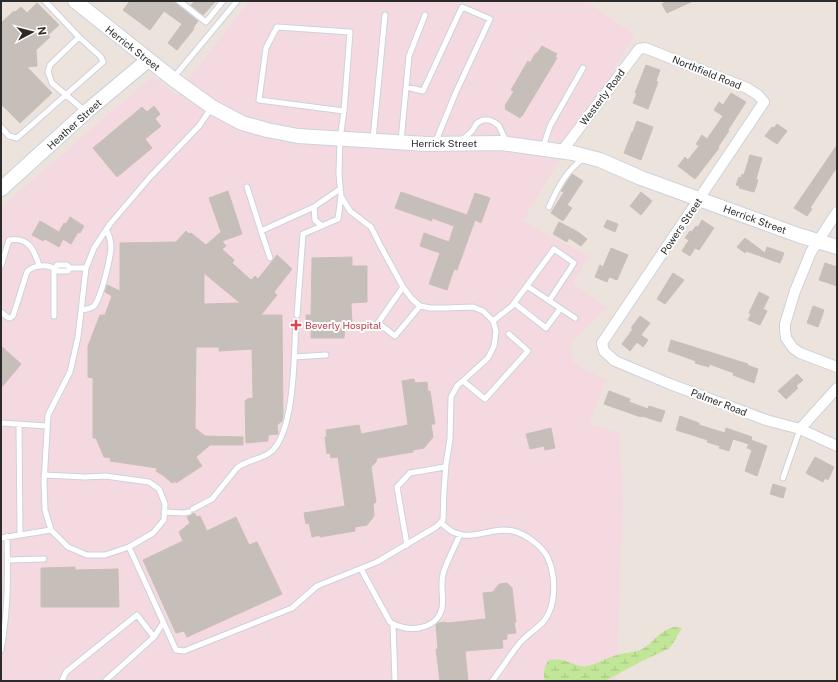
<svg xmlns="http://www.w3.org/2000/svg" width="838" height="682" font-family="'Public Sans',sans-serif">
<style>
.medical{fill:#f4dae0}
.wetland{fill:url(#wetland-marsh)}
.building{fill:#c6beb8;stroke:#c9bfb6;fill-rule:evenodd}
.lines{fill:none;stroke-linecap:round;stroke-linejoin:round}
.lane-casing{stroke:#cbd2dd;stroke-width:7}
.street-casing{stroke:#cbd2dd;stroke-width:12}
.secondary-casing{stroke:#cbd2dd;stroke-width:16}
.lane{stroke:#fff;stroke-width:5}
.street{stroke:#fff;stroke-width:10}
.secondary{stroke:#fff;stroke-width:14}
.health-dot{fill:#e0444e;stroke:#fff;stroke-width:1.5}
.labels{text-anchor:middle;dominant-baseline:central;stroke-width:4;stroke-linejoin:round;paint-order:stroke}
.street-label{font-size:10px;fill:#2b2b2b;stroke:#fff}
.health-label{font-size:10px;fill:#be3a42;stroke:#fff;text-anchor:start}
</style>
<defs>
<pattern id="wetland-marsh" width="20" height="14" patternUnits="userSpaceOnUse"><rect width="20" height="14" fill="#c1e697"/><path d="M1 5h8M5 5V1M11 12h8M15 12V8" fill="none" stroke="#a6c582"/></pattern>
</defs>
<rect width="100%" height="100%" fill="#ede3dd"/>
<!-- medical -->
<path class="medical" d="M249,1H586L635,35L523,221L589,256L573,283L607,308L573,342L571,352L574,362L584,369L606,379L590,424L620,433L623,504L617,681H1V207L153,76L176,95Z"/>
<!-- wetland -->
<path class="wetland" d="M674,627L682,628L672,645L668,649L644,660L605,681H545C543,673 544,666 549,660C566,656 576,669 588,666C598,663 607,658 617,655C625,652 637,653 644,648C655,641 660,630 674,627Z"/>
<!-- building -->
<path class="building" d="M130,1H173L198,21L193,28L194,29L177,50L168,43L182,24L164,11L150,30L123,10Z
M195,1H216L203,15L191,5Z
M668,1H693L667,13L662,4Z
M37,3L59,25L48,35L50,37L36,50L37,66L27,67L52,93L20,123L1,104V23L14,11L15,12L21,7L27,13Z
M542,46L557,54L555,57L557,58L522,116H521L520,118L505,109L506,107L505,106L514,91L511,90L528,61L530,63L535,54L537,53Z
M646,65L660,70L656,81L658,82L648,109L633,103L637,93H635Z
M731,93L746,102L728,130L729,131L718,147L719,148L695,179L678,166L685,157L688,160L699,146L696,144L702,135L707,139L723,116L714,110L719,102L723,105Z
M154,106L160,114L155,119L161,126L145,139L152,148L117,177L93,148L142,107L147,112Z
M637,121L653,127L641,160L624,153L632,132H633Z
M777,124L787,131L777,144L765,136L772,127L774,128Z
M837,145V167L810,208L812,209L807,216L794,208Z
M750,155L762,158L756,179L758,180L754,192L739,188L740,186L736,185L739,177L741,178L742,174L744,175Z
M572,174L583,181L567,205L572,208L563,221L551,213L564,192L561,191L563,188Z
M228,191L242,234L222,241L226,246L222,249L234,260L232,263L251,280L255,276L258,279L277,255L292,269L274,292L277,295L261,315H282L283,418L282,421L277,425L278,434L268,435V441L246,443L245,401L247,399L253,398L252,349L219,351V347H196L195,428L205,436L243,437V445H210L196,457L202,466L176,483V481L172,483L164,476L156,471L157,468L110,461L111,458L104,457L96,438H93V378L88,377V346L100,315H105L112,296L105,292L107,285L120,291V243L176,242L186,231L189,234L191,233L206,245L221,232L209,198ZM204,273L240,303L204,304Z
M401,192L467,215L475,193L490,198L481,223L475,220L457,270L454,269L447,290L429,284L440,253L420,246L424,233L449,242L454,226L432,218V221L395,208Z
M641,192L652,201L641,215L630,206Z
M70,217L84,226L80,233L78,232L71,244L63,239L59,247L45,239L43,241L32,235L40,221L59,232L64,223L66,224Z
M607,220L618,224L615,232L604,227Z
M702,220L714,228L699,250L695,248L690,256L682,251L689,240L685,238L690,231L692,232L696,226L698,227Z
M559,222L578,232L587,239L581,246L569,238L567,242L553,234Z
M745,238L765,253L767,247L784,253L780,263L746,251L745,253L737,247Z
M611,248L628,255L617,280L609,277L607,282L595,277L600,265L603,267Z
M352,257V266H367V302L351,303L352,323H345L344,338H311V328H307L306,315H311L312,258Z
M825,263L837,267V286L819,280Z
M673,273L684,280L665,304L657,299Z
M759,292L769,297L763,309L767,311L760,325L748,320L751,314L749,313Z
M813,306L824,310L818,327L807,323Z
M640,316L650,323L641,335L648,340L643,347L637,342L630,351L622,344L633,329L631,328Z
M671,340L748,364L747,365L758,369L754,383L733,375L734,373L709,364V367L695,363L696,361L668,351Z
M1,346L21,364L1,388Z
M797,374L803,380L796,386L798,388L786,399L778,391Z
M414,379L415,383L427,382L428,392L430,391L435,424H431L433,437L424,448L413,450V452L377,458L376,462L371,467L376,502L373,504L374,516L367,525L355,527V531L320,537V535L312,537L309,523L306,524L304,513L345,506L338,457L331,458L330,453L327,454L325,437H327L326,430L359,425L361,434L408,425L402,381Z
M609,391L630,399L629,402L648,409L649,406L665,411L661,422L642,416L641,417L604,404Z
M680,416L699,423V425L725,433L726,428L752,437L751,440L767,446L757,476L745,471L752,450L747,448L749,444L733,439L729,451L719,448L720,446L707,442L708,440L676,430Z
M551,428L555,448L545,450L544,446L530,449L526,434Z
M815,457L834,467L828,480L825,478L823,482L806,473Z
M773,484L786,488L783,498L770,494Z
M194,513L197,517L200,516L207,531L236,517L249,545L257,542L282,594L187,637L184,631L176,633L143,560L183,541L179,532L190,523L187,517Z
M75,567V570L118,569L119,607H41V568Z
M507,583L512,588L516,622H514L516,633L507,634V639L502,640L503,648L465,651L468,681H440L436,649H438L436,625L438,623L445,622L447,623L486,619L483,593L493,592L499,584Z"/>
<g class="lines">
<!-- lane casing -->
<g class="lane-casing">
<path id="lane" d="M45,1L79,37
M179,1L206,22L223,1
M174,77L237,1
M406,87L423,91L462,7L490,19L456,92L435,143
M1,127L9,136L17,138L103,62L101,57L79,37L50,65L48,72L52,83L86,112
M373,139L385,15
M462,140L472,131L477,123L483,120H489L494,122L499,126L506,141
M401,141L409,56L425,15
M543,147L550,126L583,68
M247,187L261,231
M549,207C558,187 566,171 584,158
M322,226L315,220L314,207L340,189
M270,258L261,231L314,207
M1,266L9,240C29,237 34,250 39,265
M54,268V316
M55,268L57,265H67L70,268H86
M527,286L575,318
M403,287L378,323L395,336L420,306
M514,303L546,328L560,309
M82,310C86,309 90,309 94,306C101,298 110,260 111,248C111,241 110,236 106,230
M1,312L7,317L10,318L13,316L27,272C34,264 50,264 58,271H68L70,268
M297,315L303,234L338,219L341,196
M493,321L512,306L554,249L574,263L549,301
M294,357L326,355
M463,381L485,399L528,351L509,334
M1,423L47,426
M19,424L20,534
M44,475L85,477L105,476L149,482L159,489L165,504L164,520L153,533L129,547L105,555H87L68,547L51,530L45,510L44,482L48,415L70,372L78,337L86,268L94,248L110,224L150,177L199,126L212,107
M783,478L800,429
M193,509L212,499L237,468C248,459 263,460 273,450C295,427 294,353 296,322
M164,512L184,513L189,512
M441,523C445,526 449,530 453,532C473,542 493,526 513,531C526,534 540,545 547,556C556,575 557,604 544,621C537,629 526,635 519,644C509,656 502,669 492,681
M1,538L51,530
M407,545L397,487L410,473L445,467
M129,547L176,650L184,651L292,608L317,586L377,562L436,527L443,520L444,490L446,464L450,439L451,397L457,386L488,358L494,346L496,331L493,321L483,311L473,307L445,308H430L420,306L412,299L403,287L380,245L371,227L350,211L341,196L339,174L340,139L344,111L350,32L277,27L266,48L259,100L344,111
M8,560L44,559
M361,569L390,622C406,633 437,631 442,608C444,597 440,586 443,574C447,560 455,547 460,534
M393,625L395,681
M1,650C8,612 8,575 7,536
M62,681L66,672L137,615L154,637
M105,681L154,637L163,623"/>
</g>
<!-- street casing -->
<g class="street-casing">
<path id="street" d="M562,151L639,49L645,48L747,88L758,95L764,102L602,343L604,351L615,361L670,384L766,420L800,429L837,446
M837,212L811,252L795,291L785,324V330L786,338L793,348L800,353L837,367
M800,429L837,388"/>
</g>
<!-- secondary casing -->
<g class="secondary-casing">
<path id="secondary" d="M75,1L173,79L212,107L242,123L267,130L298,136L427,144L501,143L573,153L600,160L641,178L798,235L837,247
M1,189L86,112L148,60"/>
</g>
<!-- lane -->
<use href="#lane" class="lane"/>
<!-- street -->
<use href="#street" class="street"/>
<!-- secondary -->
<use href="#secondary" class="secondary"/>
</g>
<!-- markers -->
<path class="health-dot" d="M294 319h4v4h4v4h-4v4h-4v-4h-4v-4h4z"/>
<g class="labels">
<!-- street labels -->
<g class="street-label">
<text transform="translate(133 48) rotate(38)">Herrick Street</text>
<text transform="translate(707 72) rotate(22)">Northfield Road</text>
<text transform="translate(602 97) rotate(-53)">Westerly Road</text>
<text transform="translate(74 124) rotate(-42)">Heather Street</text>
<text x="444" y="143">Herrick Street</text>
<text transform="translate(755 219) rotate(20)">Herrick Street</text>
<text transform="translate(681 226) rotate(-56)">Powers Street</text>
<text transform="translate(719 402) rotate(21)">Palmer Road</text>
</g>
<!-- health labels -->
<g class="health-label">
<text x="305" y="325">Beverly Hospital</text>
</g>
</g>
<!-- border -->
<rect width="838" height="682" fill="none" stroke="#2b2b2b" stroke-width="4"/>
<!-- north arrow -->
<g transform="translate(32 32) rotate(83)" stroke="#ffffff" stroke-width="3" paint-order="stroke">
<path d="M0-3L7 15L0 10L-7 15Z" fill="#2b2b2b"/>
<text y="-6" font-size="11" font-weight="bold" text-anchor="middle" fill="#2b2b2b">N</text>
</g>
</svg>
